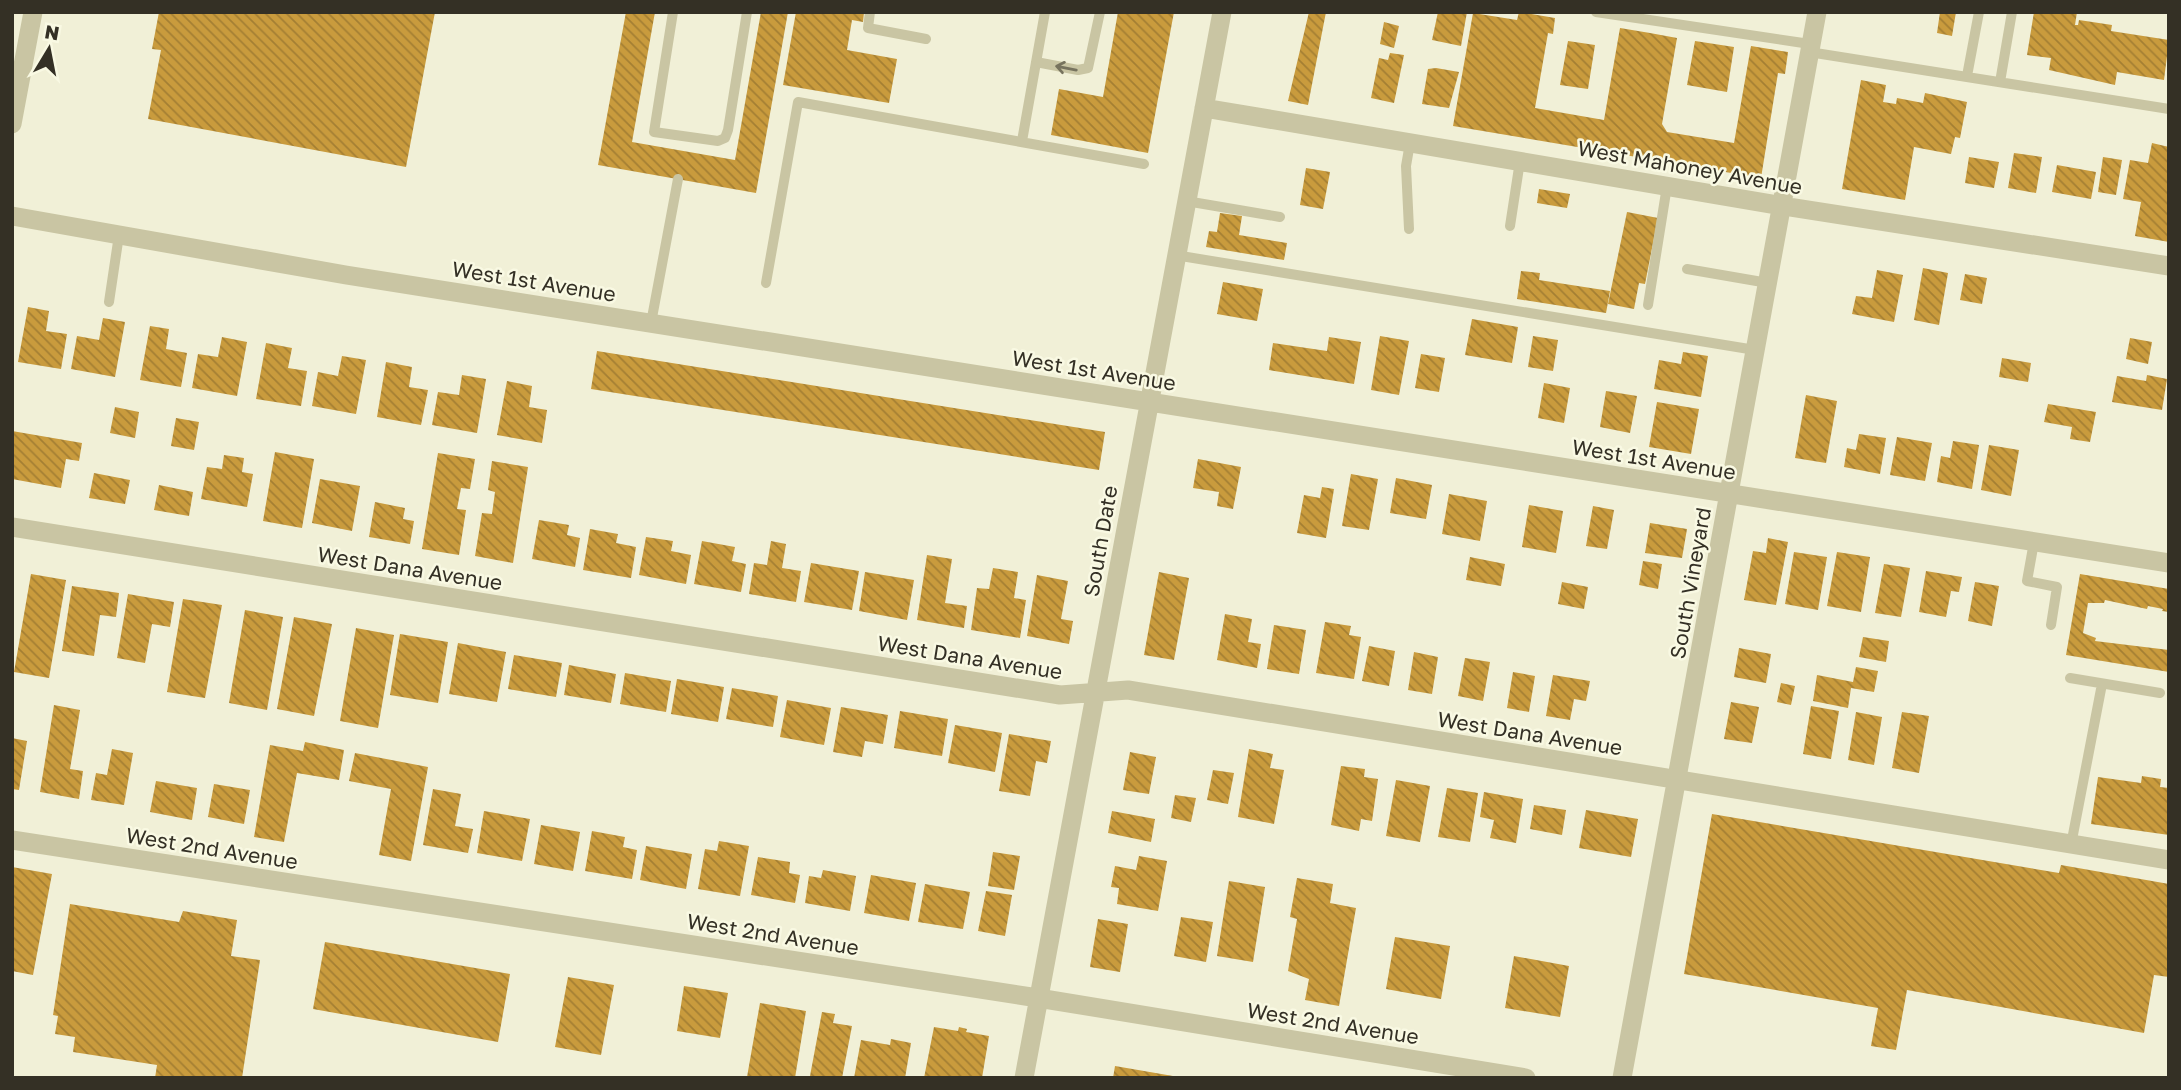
<svg xmlns="http://www.w3.org/2000/svg" width="2181" height="1090" font-family="'Golos Text',sans-serif">
<style>
.building{fill:url(#building-back-hatch)}
.lines{fill:none;stroke-linecap:round;stroke-linejoin:round}
.service{stroke:#c9c5a3;stroke-width:10}
.minor{stroke:#c9c5a3;stroke-width:19}
.tertiary{stroke:#c9c5a3;stroke-width:19}
.oneway{stroke:#77735e}
.labels{text-anchor:middle;dominant-baseline:central;stroke-width:5;stroke-linejoin:round;paint-order:stroke}
.street-label{font-size:21px;fill:#343025;stroke:#f9f9e3}
</style>
<defs>
<pattern id="building-back-hatch" width="6" height="6" patternUnits="userSpaceOnUse" patternTransform="scale(1.75)"><rect width="6" height="6" fill="#c99b3d"/><path d="M-1 5l2 2M0 0l6 6M5-1l2 2" fill="none" stroke="#a47f33"/></pattern>
</defs>
<rect width="100%" height="100%" fill="#f1f0d7"/>
<!-- building -->
<path class="building" d="M159,12H435L406,167L148,119L161,50L152,49Z
M626,12H655L632,142L735,160L761,12H788L756,193L598,165Z
M796,12H864L863,22L852,20L847,50L897,59L889,103L783,85Z
M1118,12H1174L1148,153L1051,135L1059,89L1103,97Z
M1309,12H1326L1308,105L1288,101Z
M1438,12H1467L1461,46L1432,40Z
M1519,12L1555,18L1553,34L1548,33L1535,108L1604,120L1620,28L1650,33L1677,38L1662,124L1667,132L1734,143L1751,46L1788,52L1785,74L1778,73L1761,178L1453,126L1473,13L1517,20Z
M1940,12H1956L1952,36L1937,33Z
M2034,12H2077L2075,25H2078L2079,20L2112,25L2111,31L2169,40L2164,80L2117,72L2115,85L2049,70L2051,58L2027,55Z
M1384,22L1399,26L1394,48L1380,44Z
M1568,41L1595,45L1588,89L1560,85Z
M1695,41L1734,47L1727,92L1687,85Z
M1390,53L1404,55L1394,103L1371,98L1379,58L1388,60Z
M1436,68L1459,72L1449,108L1422,104L1428,69Z
M1861,80L1886,85L1883,102L1896,104L1897,98L1923,103L1925,93L1967,102L1960,138L1955,137L1951,154L1914,147L1905,200L1842,189Z
M2152,143L2169,147V242L2135,236L2141,202L2123,199L2130,160L2148,163Z
M2014,153L2042,157L2036,193L2008,188Z
M1969,157L1999,162L1994,188L1965,183Z
M2103,157L2122,160L2116,195L2098,192Z
M2057,165L2096,172L2091,199L2052,192Z
M1306,168L1330,172L1323,209L1300,205Z
M1539,189L1570,194L1567,208L1537,203Z
M1627,212L1658,218L1645,284L1639,283L1634,309L1608,304Z
M1220,213L1242,216L1239,235L1287,243L1284,260L1206,247L1209,231L1217,232Z
M1923,268L1948,273L1939,325L1914,320Z
M1877,270L1903,275L1894,322L1852,314L1856,296L1872,298Z
M1521,271L1540,273L1539,280L1610,291L1606,313L1517,299Z
M1965,274L1987,278L1982,304L1960,300Z
M1223,282L1263,289L1257,321L1217,314Z
M28,307L49,311L46,331L67,334L61,369L18,362Z
M103,318L125,322L115,377L71,369L77,336L99,340Z
M1472,319L1518,327L1512,363L1465,355Z
M150,326L169,329L166,349L187,353L181,387L140,380Z
M1380,336L1409,341L1399,395L1371,390Z
M1533,336L1558,340L1553,371L1528,367Z
M222,337L247,342L237,396L192,388L198,354L218,357Z
M1329,337L1361,342L1354,384L1269,370L1273,343L1327,351Z
M2130,338L2152,342L2148,364L2126,359Z
M266,343L292,348L288,368L307,371L301,406L256,399Z
M597,351L1105,432L1099,470L591,389Z
M1683,352L1708,356L1701,397L1654,389L1659,360L1681,364Z
M1421,354L1445,358L1439,392L1415,388Z
M342,356L366,360L356,414L312,406L318,372L338,376Z
M2002,358L2031,363L2028,382L1999,377Z
M386,362L412,367L409,387L428,390L421,425L377,417Z
M462,375L486,379L477,433L432,425L438,392L459,395Z
M2147,375L2167,379L2162,410L2112,402L2117,376L2146,381Z
M507,381L532,386L529,407L547,410L542,443L497,435Z
M1544,383L1570,388L1564,423L1538,418Z
M1606,391L1637,396L1630,433L1600,427Z
M1806,395L1837,401L1826,463L1795,458Z
M1657,402L1699,409L1691,454L1649,447Z
M2048,404L2096,412L2090,442L2070,439L2072,427L2044,422Z
M115,407L139,412L135,438L110,433Z
M176,418L199,422L194,450L171,446Z
M12,431L82,443L79,461L66,459L61,488L12,479Z
M1859,434L1886,438L1880,474L1844,467L1847,448L1856,450Z
M1897,437L1932,443L1925,481L1890,475Z
M1953,441L1979,445L1972,489L1937,482L1941,456L1950,458Z
M1989,445L2019,450L2011,496L1981,490Z
M275,452L314,459L302,528L263,521Z
M438,453L475,459L470,489L461,488L457,509L466,510L459,555L422,549Z
M224,455L244,458L242,472L253,474L247,507L201,499L207,467L222,469Z
M1198,459L1241,467L1233,509L1217,506L1219,492L1193,488Z
M492,461L528,467L513,563L475,556L482,513L492,514L495,492L488,490Z
M94,473L130,480L125,504L89,498Z
M1351,474L1378,479L1369,530L1342,526Z
M1396,478L1432,485L1426,519L1390,513Z
M320,479L360,486L352,531L312,523Z
M159,485L193,492L189,516L154,510Z
M1322,487L1334,489L1326,538L1297,533L1304,495L1320,498Z
M1449,494L1487,501L1480,541L1442,534Z
M375,502L405,508L403,519L414,521L410,544L369,537Z
M1529,505L1563,511L1556,553L1522,547Z
M1593,506L1614,510L1607,549L1586,546Z
M539,520L569,525L567,535L580,538L575,567L532,559Z
M1650,523L1687,529L1682,558L1645,553Z
M590,529L618,534L616,543L636,547L631,578L583,570Z
M646,537L673,541L671,551L691,555L686,584L639,575Z
M1768,538L1788,542L1776,605L1744,600L1753,551L1766,553Z
M702,541L735,547L732,561L746,564L741,592L694,584Z
M771,541L786,544L782,568L801,571L796,602L749,594L754,563L767,565Z
M1794,552L1827,557L1818,610L1785,604Z
M1837,552L1870,557L1861,612L1827,606Z
M927,555L952,559L945,603L967,606L964,628L917,620Z
M1470,557L1505,564L1501,586L1466,580Z
M1643,561L1662,564L1658,589L1639,585Z
M811,563L859,571L852,610L804,602Z
M1884,564L1910,568L1901,617L1875,613Z
M993,568L1018,572L1014,598L1026,600L1020,638L971,630L977,588L989,589Z
M1926,571L1962,577L1959,592L1951,591L1946,617L1919,612Z
M865,572L914,580L907,620L859,611Z
M1159,572L1189,578L1174,660L1144,655Z
M31,574L66,580L49,678L14,672Z
M2080,574L2169,589V612L2162,611L2163,609L2148,606L2147,609L2105,600L2104,603H2088L2083,633L2096,638L2095,641L2169,650V672L2066,655Z
M1037,575L1068,581L1061,619L1073,621L1069,644L1027,636Z
M1562,582L1588,587L1584,609L1558,604Z
M1975,582L1999,586L1992,626L1968,621Z
M72,586L119,593L116,617L100,615L94,656L62,651Z
M128,594L174,602L170,627L152,624L145,663L117,658Z
M183,599L222,605L205,698L167,692Z
M245,610L283,617L267,710L229,703Z
M1225,614L1252,619L1248,642L1261,644L1257,668L1217,660Z
M294,617L332,624L314,716L277,709Z
M1325,622L1351,626L1349,635L1361,637L1354,679L1316,673Z
M1274,625L1306,630L1299,674L1267,669Z
M356,628L394,635L378,728L340,721Z
M400,634L448,642L438,703L390,695Z
M1863,637L1889,641L1886,662L1859,657Z
M458,643L506,652L497,702L449,694Z
M1369,646L1395,651L1389,686L1362,681Z
M1739,648L1771,654L1766,683L1734,677Z
M1414,652L1438,657L1432,694L1408,690Z
M514,655L562,663L556,697L508,689Z
M1465,658L1490,662L1483,701L1458,696Z
M569,665L616,674L611,703L564,695Z
M1856,667L1878,671L1874,692L1851,688L1848,708L1813,701L1817,675L1853,682Z
M1513,672L1535,676L1529,712L1507,708Z
M625,673L671,681L666,712L620,704Z
M1553,675L1590,681L1586,701L1574,699L1570,720L1546,716Z
M677,679L724,687L718,722L671,714Z
M1781,683L1795,686L1791,705L1777,702Z
M732,688L778,696L773,727L726,719Z
M787,700L831,708L824,745L780,737Z
M1731,702L1759,707L1752,743L1724,739Z
M54,705L80,710L70,769L83,771L79,799L40,792Z
M1811,706L1839,711L1831,759L1803,754Z
M841,707L888,715L883,744L865,741L862,757L833,752Z
M900,711L948,719L942,756L894,748Z
M1856,712L1882,717L1874,765L1848,760Z
M1902,712L1929,716L1919,773L1892,768Z
M955,725L1002,733L995,772L948,763Z
M1009,734L1051,741L1047,763L1036,761L1030,796L999,791Z
M12,738L27,741L19,790L12,789Z
M305,742L344,750L339,780L297,773L284,842L254,837L270,745L303,751Z
M112,749L133,753L124,805L91,800L96,773L107,775Z
M1249,749L1273,754L1270,768L1284,770L1274,824L1238,817Z
M1130,752L1156,757L1149,794L1123,790Z
M355,753L428,767L411,861L379,855L391,789L349,781Z
M1341,766L1365,769L1364,777L1378,779L1372,821L1361,819L1359,831L1331,825Z
M1213,770L1234,773L1228,804L1207,800Z
M2142,776L2161,779L2160,787L2169,788V835L2091,824L2098,777L2141,783Z
M1396,780L1430,786L1420,842L1386,836Z
M156,781L197,788L192,820L150,812Z
M214,784L250,790L244,824L208,817Z
M1447,788L1478,793L1470,842L1438,837Z
M433,789L461,794L455,826L473,829L468,853L423,845Z
M1484,792L1523,799L1516,843L1490,838L1494,820L1480,817Z
M1175,795L1196,798L1191,822L1171,818Z
M1534,805L1566,810L1562,835L1530,829Z
M1586,810L1638,819L1631,857L1579,848Z
M484,811L530,819L522,861L477,853Z
M1112,811L1155,819L1151,842L1108,833Z
M1712,814L2059,873L2061,865L2169,884V977L2154,975L2144,1033L1907,990L1896,1050L1871,1046L1878,1008L1684,974Z
M541,825L580,832L573,871L534,864Z
M592,831L625,837L623,847L637,850L632,879L585,871Z
M719,841L749,846L740,896L698,889L705,849L717,851Z
M646,846L692,854L686,889L640,880Z
M993,852L1020,856L1014,890L988,886Z
M1139,856L1167,861L1158,911L1117,904L1119,888L1111,887L1115,866L1136,870Z
M758,857L790,862L789,873L800,875L795,903L751,895Z
M12,867L52,874L33,975L12,971Z
M823,870L856,876L850,911L805,903L809,876L821,878Z
M871,875L916,883L909,921L864,913Z
M1297,878L1333,884L1330,903L1356,908L1339,1006L1305,1000L1309,979L1288,971L1297,919L1290,917Z
M1229,881L1265,887L1253,962L1217,956Z
M925,884L970,892L963,929L918,922Z
M986,891L1012,895L1005,936L978,931Z
M70,904L179,922L183,911L237,920L231,956L260,960L242,1078H155L157,1065L73,1052L75,1037L55,1034L58,1016L53,1015Z
M1181,917L1213,922L1206,962L1174,956Z
M1098,919L1128,924L1120,972L1090,967Z
M1395,937L1450,946L1441,999L1386,989Z
M325,942L510,974L498,1042L313,1009Z
M1514,956L1569,966L1560,1017L1505,1008Z
M568,977L614,985L601,1055L555,1047Z
M684,986L728,993L720,1038L677,1031Z
M760,1003L806,1011L795,1078L747,1077Z
M822,1012L835,1014L833,1023L852,1026L842,1078L810,1076Z
M934,1027L958,1031L959,1027L967,1029L966,1032L989,1036L982,1078H924Z
M891,1039L911,1043L905,1078H854L861,1040L890,1045Z
M1115,1066L1173,1076L1172,1078H1113Z"/>
<g class="lines">
<!-- service -->
<path class="service" d="M673,12L654,132L718,141L725,138L728,130L747,12
M870,12L868,28L926,39
M1596,12L1810,44
M1809,52L2169,109
M1036,62L1078,70L1088,68L1100,12
M1967,76L1979,12
M2000,82L2012,12
M1022,141L1045,12
M1186,201L1280,217
M1510,226L1520,161
M1409,229L1406,166L1410,143
M1175,255L1755,350
M1687,269L1768,283
M766,283L798,102L1144,164
M109,302L119,235
M1648,305L1667,186
M651,323L678,179
M2034,542L2027,581L2057,587L2051,625
M2070,678L2160,693
M2071,845L2102,684"/>
<!-- minor -->
<path class="minor" d="M1204,108L1783,206L2169,266
M12,216L346,275L2169,563
M12,527L1060,695L1128,690L2169,860
M12,840L1038,998L1526,1078
M1024,1078L1222,12
M1622,1078L1817,12"/>
<!-- tertiary -->
<path class="tertiary" d="M12,124L33,12"/>
</g>
<!-- one-way arrows -->
<defs><path id="oneway-shaft" d="M-6 0H5M1.5-3L5.5 0L1.5 3" fill="none" stroke-width="1.6" stroke-linecap="round" stroke-linejoin="round" transform="scale(1.75)"/></defs>
<use class="oneway" href="#oneway-shaft" transform="translate(1066 68) rotate(-169)"/>
<g class="labels">
<!-- street labels -->
<g class="street-label">
<text transform="translate(1690 167) rotate(10)">West Mahoney Avenue</text>
<text transform="translate(534 281) rotate(9)">West 1st Avenue</text>
<text transform="translate(1094 370) rotate(9)">West 1st Avenue</text>
<text transform="translate(1654 459) rotate(9)">West 1st Avenue</text>
<text transform="translate(1100 541) rotate(-80)">South Date</text>
<text transform="translate(410 568) rotate(9)">West Dana Avenue</text>
<text transform="translate(1690 583) rotate(-80)">South Vineyard</text>
<text transform="translate(970 657) rotate(9)">West Dana Avenue</text>
<text transform="translate(1530 733) rotate(9)">West Dana Avenue</text>
<text transform="translate(212 848) rotate(9)">West 2nd Avenue</text>
<text transform="translate(773 934) rotate(9)">West 2nd Avenue</text>
<text transform="translate(1333 1023) rotate(9)">West 2nd Avenue</text>
</g>
</g>
<!-- border -->
<rect width="2181" height="1090" fill="none" stroke="#343025" stroke-width="28"/>
<!-- north arrow -->
<g transform="translate(49 49) rotate(10)" stroke="#f9f9e3" stroke-width="5" paint-order="stroke">
<path d="M0-5L12 26L0 18L-12 26Z" fill="#343025"/>
<text y="-10" font-size="19" font-weight="bold" text-anchor="middle" fill="#343025">N</text>
</g>
</svg>
